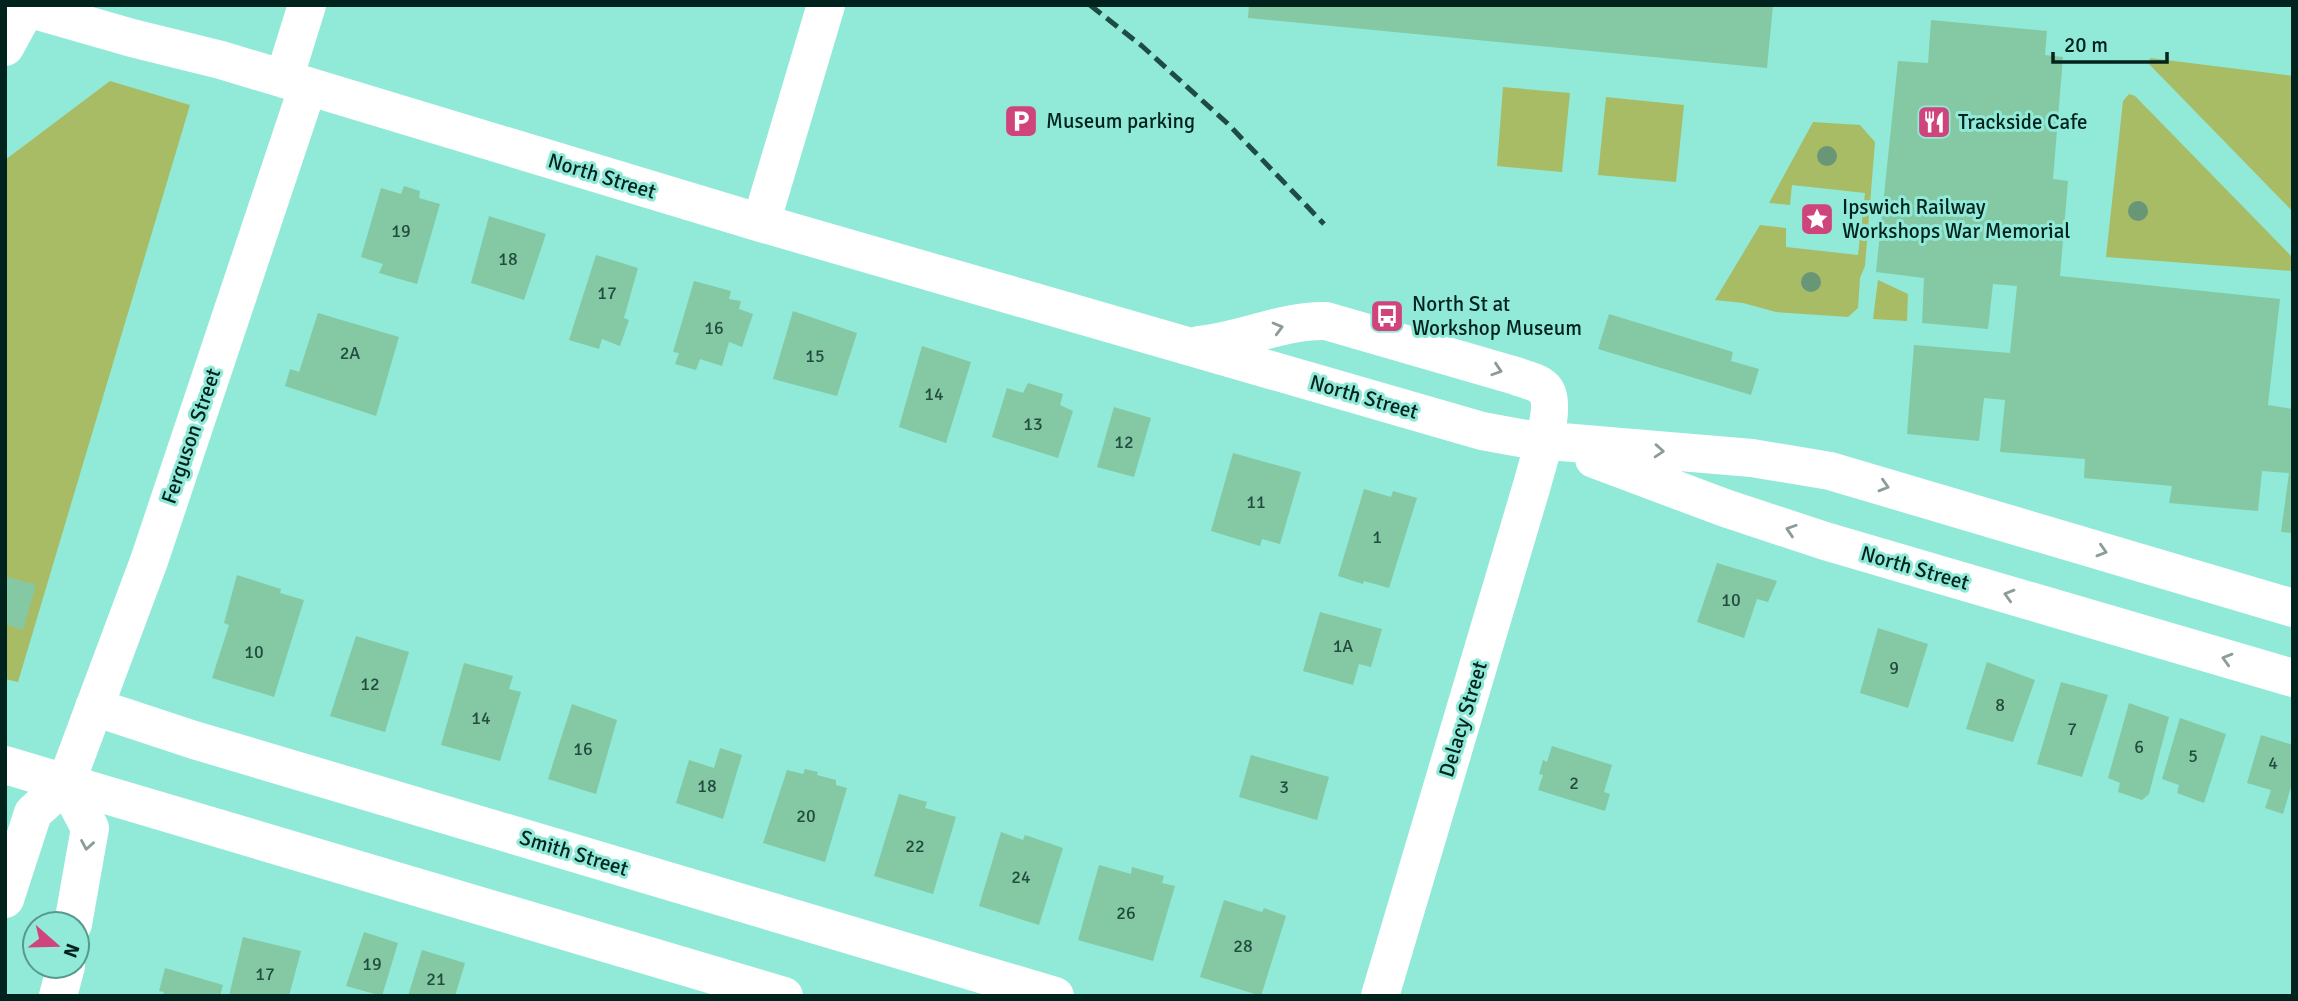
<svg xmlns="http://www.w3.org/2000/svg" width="2298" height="1001" font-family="Signika,sans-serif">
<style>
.green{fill:#a8bc65}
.building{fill:#84c9a4}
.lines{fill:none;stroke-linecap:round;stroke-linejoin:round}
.minor{stroke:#fff;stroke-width:38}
.rail{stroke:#1e4c44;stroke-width:5;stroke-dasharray:14 7;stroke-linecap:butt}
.tree{fill:#699676}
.oneway{stroke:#8c9c99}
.labels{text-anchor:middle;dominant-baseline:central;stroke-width:6;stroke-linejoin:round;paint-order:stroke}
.number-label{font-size:18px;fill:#214c3f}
.poi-label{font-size:21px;fill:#00231d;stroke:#91e9d8;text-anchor:start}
.street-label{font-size:21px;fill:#00231d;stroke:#91e9d8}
</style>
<rect width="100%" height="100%" fill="#91e9d8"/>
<!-- green -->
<path class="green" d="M2150,58L2293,76V212L2149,64Z
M110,81L190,105L18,682L5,679V160Z
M1503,87L1570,93L1562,172L1497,166Z
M2129,94L2135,96L2293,258V271L2106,257L2123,101Z
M1606,97L1684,105L1676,182L1598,175Z
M1813,122L1860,125L1875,142L1865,266L1860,278L1858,308L1848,317L1776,312L1743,303L1715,300L1760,225L1786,228V247L1858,255L1865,193L1792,185L1790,205L1769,203Z
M1878,280L1908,294L1907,321L1873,319Z"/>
<!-- building -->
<path class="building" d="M1249,5H1773L1767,68L1248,18Z
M1931,20L2047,31L2045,55L2063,57L2053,179L2068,181L2060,276L2280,299L2268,405L2293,409V533L2281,532L2289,473L2262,471L2258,511L2169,503L2172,486L2084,478L2085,459L2000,452L2005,400L1984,398L1979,441L1907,434L1914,345L2010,353L2017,286L1993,284L1988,329L1922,323L1924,278L1876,272L1898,61L1928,63Z
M404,186L420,191L419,198L440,204L417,284L379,273L383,264L361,257L381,188L401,194Z
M489,216L546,234L524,300L471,283Z
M596,255L638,268L624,318L629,320L620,346L602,339L599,349L569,340Z
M694,281L731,291L729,299L741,301L739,309L753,314L742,347L729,342L722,366L700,359L696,370L675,364L679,353L673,352Z
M793,311L857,333L837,396L773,379Z
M318,313L399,337L376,416L285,386L290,369L299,372Z
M1609,314L1733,352L1731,361L1759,369L1751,395L1598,349Z
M922,346L971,362L946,443L899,427Z
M1028,383L1063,394L1060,405L1073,411L1058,458L992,437L1007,388L1023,393Z
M1114,407L1151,418L1134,477L1097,467Z
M1233,453L1301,472L1280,544L1262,539L1260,546L1211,531Z
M1364,489L1391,497L1393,491L1417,498L1389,588L1364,581L1363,584L1338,576Z
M1717,563L1777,581L1768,602L1757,599L1744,638L1697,622Z
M237,575L281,589L280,593L304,600L274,697L212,678L229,625L224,623Z
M5,576L36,585L23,630L5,624Z
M1320,612L1382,629L1371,667L1359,664L1353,685L1303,671Z
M1878,628L1928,644L1908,708L1860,693Z
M356,636L409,652L385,732L330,716Z
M1987,662L2035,680L2013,742L1966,729Z
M464,663L513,676L509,689L521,692L500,761L441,745Z
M2061,682L2108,695L2082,777L2037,764Z
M2129,703L2169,717L2149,794L2142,800L2118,792L2120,783L2108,778Z
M572,704L617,720L596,794L548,779Z
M2180,718L2226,734L2204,803L2177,793L2179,785L2162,779Z
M2261,735L2293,745V780L2283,814L2265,808L2271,790L2247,783Z
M1552,746L1612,765L1604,792L1610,794L1605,811L1538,790L1543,775L1539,774L1543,760L1547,762Z
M720,748L742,755L723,819L676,803L689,760L714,768Z
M1251,755L1329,777L1317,820L1239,797Z
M805,769L818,772L817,775L836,780V785L847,788L825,862L763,843L787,770L803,774Z
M899,794L927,802L925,808L956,817L933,894L874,876Z
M1001,832L1023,840L1025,835L1063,848L1039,925L979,906Z
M1099,865L1131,874L1132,867L1164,876L1162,883L1175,886L1153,961L1078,940Z
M1224,900L1262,912L1264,908L1286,916L1261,996L1200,977Z
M364,932L398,943L382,996L346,986Z
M243,937L301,951L289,996H229Z
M422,950L465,963L455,996H408Z
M165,968L223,985L220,996H163L164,992L159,991Z"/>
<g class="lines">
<!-- minor -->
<path class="minor" d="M17,5L132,38L221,60L761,223L1482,431L1526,439L1752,458L1830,471L2293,608
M5,47L28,5
M284,79L307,5
M761,223L826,5
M1199,345C1242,341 1282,320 1326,321L1516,376C1526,380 1540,382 1546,391C1557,408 1537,465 1532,485L1380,996
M1594,459L1725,508L1825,541L2293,678
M94,707L194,740L1055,996
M5,765L784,996
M66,783L90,828L73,924
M5,899L33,813L66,783L149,561L308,86
M58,996L66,966"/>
<!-- rail -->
<path class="rail" d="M1090,5L1142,46L1227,123L1324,224"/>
</g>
<!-- trees -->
<g class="tree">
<circle cx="1827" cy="156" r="10"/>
<circle cx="2138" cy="211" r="10"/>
<circle cx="1811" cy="282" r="10"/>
</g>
<!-- one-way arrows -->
<defs><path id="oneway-chevron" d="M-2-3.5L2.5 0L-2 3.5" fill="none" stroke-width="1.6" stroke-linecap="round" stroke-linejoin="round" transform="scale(1.75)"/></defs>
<g class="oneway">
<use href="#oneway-chevron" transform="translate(1278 328) rotate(-15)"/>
<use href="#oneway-chevron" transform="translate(1497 370) rotate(18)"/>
<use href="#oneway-chevron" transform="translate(1659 451) rotate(4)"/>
<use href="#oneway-chevron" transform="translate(1884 486) rotate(17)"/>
<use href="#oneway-chevron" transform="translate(1791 530) rotate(-162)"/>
<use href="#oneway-chevron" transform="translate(2102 551) rotate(17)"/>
<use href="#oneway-chevron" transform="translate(2009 595) rotate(-164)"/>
<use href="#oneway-chevron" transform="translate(2227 659) rotate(-164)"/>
<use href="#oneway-chevron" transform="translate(87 845) rotate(100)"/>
</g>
<!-- icons -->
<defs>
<g id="parking-square" transform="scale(1.75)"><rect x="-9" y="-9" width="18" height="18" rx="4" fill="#cf457b" stroke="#91e9d8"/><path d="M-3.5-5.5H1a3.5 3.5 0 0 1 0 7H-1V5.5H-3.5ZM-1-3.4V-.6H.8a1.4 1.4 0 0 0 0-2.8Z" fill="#fff"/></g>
<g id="restaurant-square" transform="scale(1.75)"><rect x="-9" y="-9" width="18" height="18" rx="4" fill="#cf457b" stroke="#91e9d8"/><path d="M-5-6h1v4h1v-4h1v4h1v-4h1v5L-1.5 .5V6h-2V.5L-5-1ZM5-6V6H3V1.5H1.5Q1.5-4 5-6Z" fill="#fff"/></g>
<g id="sight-square" transform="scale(1.75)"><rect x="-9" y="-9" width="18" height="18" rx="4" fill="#cf457b" stroke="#91e9d8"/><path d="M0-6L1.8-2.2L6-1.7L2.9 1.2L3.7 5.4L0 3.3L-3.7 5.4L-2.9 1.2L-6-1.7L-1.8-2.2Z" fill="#fff"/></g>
<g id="bus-square" transform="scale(1.75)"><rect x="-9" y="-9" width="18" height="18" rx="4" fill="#cf457b" stroke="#91e9d8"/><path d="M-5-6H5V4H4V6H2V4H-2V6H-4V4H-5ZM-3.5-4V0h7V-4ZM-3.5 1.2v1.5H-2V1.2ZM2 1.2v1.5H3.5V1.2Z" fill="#fff"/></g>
</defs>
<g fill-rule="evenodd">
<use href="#parking-square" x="1021" y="121"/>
<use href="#restaurant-square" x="1934" y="122"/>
<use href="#sight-square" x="1817" y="219"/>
<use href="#bus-square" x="1387" y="316"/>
</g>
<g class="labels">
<!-- number labels -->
<g class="number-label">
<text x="401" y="231">19</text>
<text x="508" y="259">18</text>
<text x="607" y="293">17</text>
<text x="714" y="328">16</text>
<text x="350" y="353">2A</text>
<text x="815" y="356">15</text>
<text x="934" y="394">14</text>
<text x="1033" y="424">13</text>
<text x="1124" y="442">12</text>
<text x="1256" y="502">11</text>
<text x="1377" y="537">1</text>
<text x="1731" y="600">10</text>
<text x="1343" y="646">1A</text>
<text x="254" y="652">10</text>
<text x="1894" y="668">9</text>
<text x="370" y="684">12</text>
<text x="2000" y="705">8</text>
<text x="481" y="718">14</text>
<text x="2072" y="729">7</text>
<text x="2139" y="747">6</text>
<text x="583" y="749">16</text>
<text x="2193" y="756">5</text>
<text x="2273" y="763">4</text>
<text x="1574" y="783">2</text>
<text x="707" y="786">18</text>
<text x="1284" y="787">3</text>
<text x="806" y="816">20</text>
<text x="915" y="846">22</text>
<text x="1021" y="877">24</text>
<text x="1126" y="913">26</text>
<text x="1243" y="946">28</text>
<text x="372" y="964">19</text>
<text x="265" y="974">17</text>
<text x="436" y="979">21</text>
</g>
<!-- poi labels -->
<g class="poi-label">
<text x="1046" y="121">Museum parking</text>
<text x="1958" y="122">Trackside Cafe</text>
<text x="1842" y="207">Ipswich Railway<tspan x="1842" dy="24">Workshops War Memorial</tspan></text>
<text x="1412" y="304">North St at<tspan x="1412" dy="24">Workshop Museum</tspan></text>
</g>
<!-- street labels -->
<g class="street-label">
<text transform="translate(602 176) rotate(17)">North Street</text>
<text transform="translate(1364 397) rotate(16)">North Street</text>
<text transform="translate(191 436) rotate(-71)">Ferguson Street</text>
<text transform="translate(1915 568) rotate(16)">North Street</text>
<text transform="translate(1463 719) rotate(-73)">Delacy Street</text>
<text transform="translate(574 853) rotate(17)">Smith Street</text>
</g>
</g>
<!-- border -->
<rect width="2298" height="1001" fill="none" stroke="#00231d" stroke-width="14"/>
<!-- north arrow -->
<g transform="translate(56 945) rotate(110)"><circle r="33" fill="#91e9d8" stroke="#579a8d" stroke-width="2"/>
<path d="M0-5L12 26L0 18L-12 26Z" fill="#cf457b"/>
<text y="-10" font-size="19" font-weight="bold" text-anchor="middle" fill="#00231d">N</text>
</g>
<!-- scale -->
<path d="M2053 52v10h114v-10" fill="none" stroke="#00231d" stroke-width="3.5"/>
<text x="2064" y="52" font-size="21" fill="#00231d" stroke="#91e9d8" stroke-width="5" paint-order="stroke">20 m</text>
</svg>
